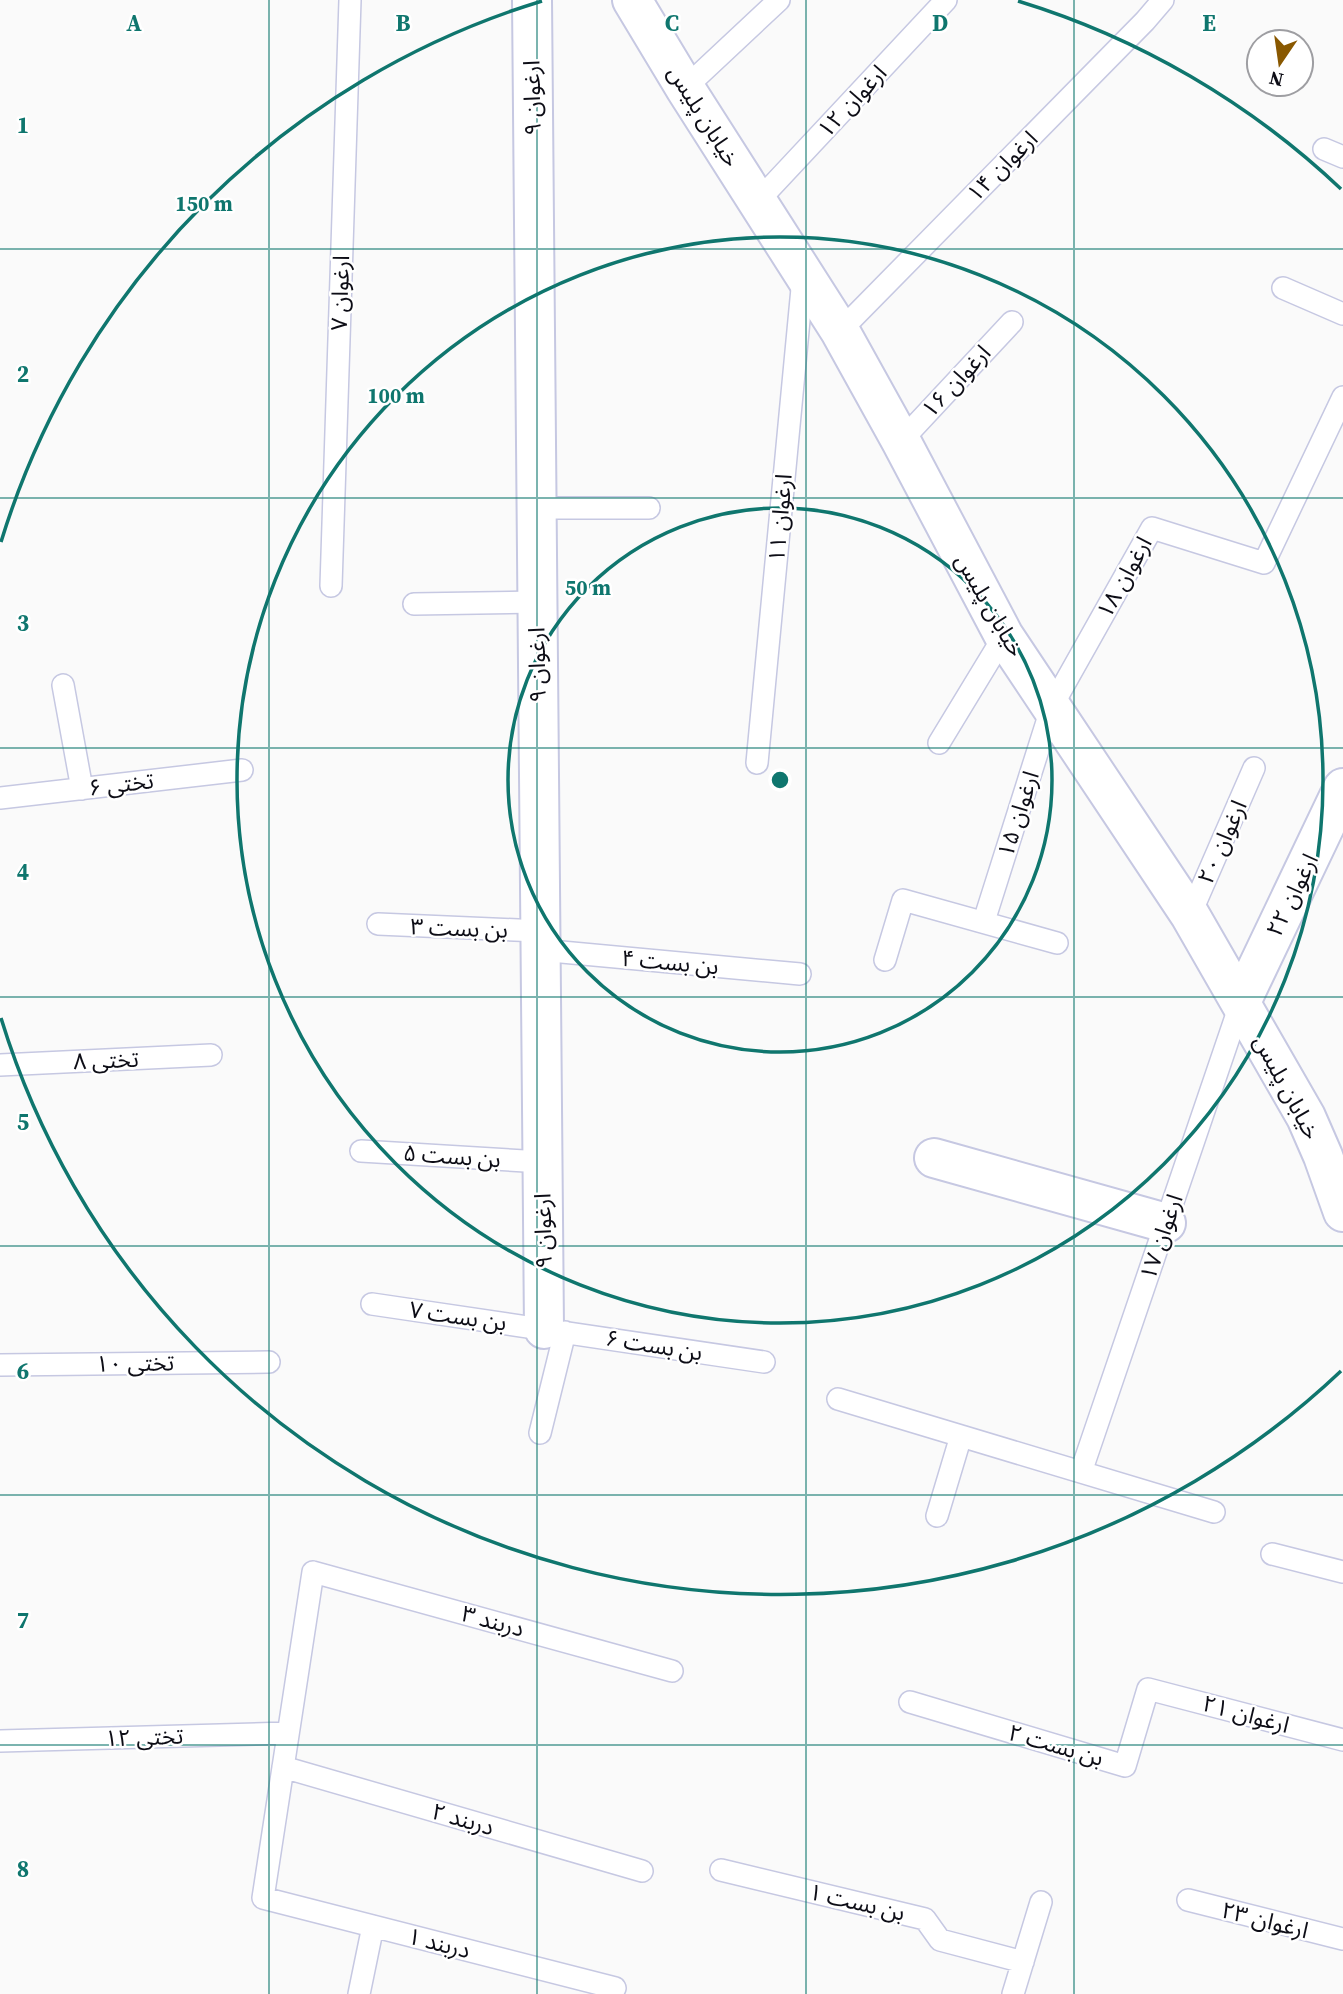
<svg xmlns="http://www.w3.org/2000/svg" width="1343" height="1994" font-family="'Source Serif 4','Noto Sans Arabic',serif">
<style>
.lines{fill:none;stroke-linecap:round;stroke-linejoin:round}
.service-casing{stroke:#c6c8e2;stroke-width:24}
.minor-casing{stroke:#c6c8e2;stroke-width:42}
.service{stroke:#fff;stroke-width:21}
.minor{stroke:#fff;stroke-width:38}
.grid{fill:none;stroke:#0f766e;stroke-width:2;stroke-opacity:0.55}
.ring{fill:none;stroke:#0f766e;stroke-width:3.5}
.labels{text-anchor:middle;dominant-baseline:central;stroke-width:5;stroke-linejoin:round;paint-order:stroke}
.street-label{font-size:23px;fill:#0d0d16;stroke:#fff}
.grid-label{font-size:23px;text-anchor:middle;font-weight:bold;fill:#0f766e;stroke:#fff;stroke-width:5;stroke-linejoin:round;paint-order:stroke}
.centre{fill:#0f766e;stroke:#fff;stroke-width:3.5}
.ring-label{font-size:21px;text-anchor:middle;font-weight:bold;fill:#0f766e;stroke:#fff;stroke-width:5;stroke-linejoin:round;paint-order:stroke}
</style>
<rect width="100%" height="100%" fill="#fafafa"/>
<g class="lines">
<!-- service casing -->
<g class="service-casing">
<path id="service" d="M685,88L779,0
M1324,149L1343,157
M758,201L946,0
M1283,288L1343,314
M840,331L1145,21L1163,0
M901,441L1012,322
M536,508H649
M331,586L350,0
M414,604L537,602
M63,685L82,789
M939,743L1004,636
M757,763L803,278
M0,798L242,770
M1190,915L1254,768
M984,921L1052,706L1152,528L1264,563L1343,397
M378,924L540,931
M540,950L800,974
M885,960L903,900L1057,943
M0,1065L211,1055
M361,1151L542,1162
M372,1304L764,1362
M0,1365L269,1362
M838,1399L1214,1512
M540,1433L565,1332
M1081,1472L1241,1002
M937,1516L961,1436
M1272,1554L1343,1572
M910,1702L1125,1766L1148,1689L1343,1740
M0,1741L288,1733
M283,1767L642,1871
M721,1870L925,1919L940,1940L1023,1962
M1188,1900L1343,1939
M615,1988L263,1898L313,1572L672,1671
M359,1994L373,1926
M1013,1994L1041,1902"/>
</g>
<!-- minor casing -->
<g class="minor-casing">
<path id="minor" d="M532,0L544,1329
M632,0L685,88L840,331L901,441L1004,636L1190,915L1306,1117L1323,1156L1343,1212
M1241,1002L1343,788
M934,1158L1166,1223"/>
</g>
<!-- service -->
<use href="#service" class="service"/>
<!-- minor -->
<use href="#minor" class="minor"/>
</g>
<!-- grid -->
<path class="grid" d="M269,0V1994M537,0V1994M806,0V1994M1074,0V1994M0,249H1343M0,498H1343M0,748H1343M0,997H1343M0,1246H1343M0,1495H1343M0,1745H1343"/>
<!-- distance rings -->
<g class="ring">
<circle cx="780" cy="780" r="272"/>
<circle cx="780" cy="780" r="543"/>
<path d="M1341 1371A815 815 0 0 1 1 1018M1 542A815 815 0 0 1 542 1M1018 1A815 815 0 0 1 1341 189"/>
</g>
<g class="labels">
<!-- street labels -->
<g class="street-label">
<text transform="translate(532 98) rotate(-91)">ارغوان ۹</text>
<text transform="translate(852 101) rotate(-47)">ارغوان ۱۲</text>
<text transform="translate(704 116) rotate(58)">خیابان پلیس</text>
<text transform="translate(1002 166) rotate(-45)">ارغوان ۱۴</text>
<text transform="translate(340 293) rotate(-88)">ارغوان ۷</text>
<text transform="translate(956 381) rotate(-47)">ارغوان ۱۶</text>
<text transform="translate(780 518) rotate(-85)">ارغوان ۱۱</text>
<text transform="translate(1124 577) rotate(-61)">ارغوان ۱۸</text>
<text transform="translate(990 605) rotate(60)">خیابان پلیس</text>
<text transform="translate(537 665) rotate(-91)">ارغوان ۹</text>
<text transform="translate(121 784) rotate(-7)">تختی ۶</text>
<text transform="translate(1018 814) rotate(-72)">ارغوان ۱۵</text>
<text transform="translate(1222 842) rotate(-66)">ارغوان ۲۰</text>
<text transform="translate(1292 895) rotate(-64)">ارغوان ۲۲</text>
<text transform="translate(459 928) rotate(2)">بن بست ۳</text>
<text transform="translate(670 962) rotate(5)">بن بست ۴</text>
<text transform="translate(106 1060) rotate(-2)">تختی ۸</text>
<text transform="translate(1287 1087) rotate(62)">خیابان پلیس</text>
<text transform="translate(452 1156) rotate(4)">بن بست ۵</text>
<text transform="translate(543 1231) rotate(-91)">ارغوان ۹</text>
<text transform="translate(1161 1237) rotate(-71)">ارغوان ۱۷</text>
<text transform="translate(458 1316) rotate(8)">بن بست ۷</text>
<text transform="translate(654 1345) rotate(9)">بن بست ۶</text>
<text transform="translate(135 1363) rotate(-1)">تختی ۱۰</text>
<text transform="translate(493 1621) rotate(15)">دربند ۳</text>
<text transform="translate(1246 1714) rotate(15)">ارغوان ۲۱</text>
<text transform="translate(144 1737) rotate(-2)">تختی ۱۲</text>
<text transform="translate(1056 1745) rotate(16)">بن بست ۲</text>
<text transform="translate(463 1819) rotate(16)">دربند ۲</text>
<text transform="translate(857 1902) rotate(13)">بن بست ۱</text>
<text transform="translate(1265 1920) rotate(14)">ارغوان ۲۳</text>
<text transform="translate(439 1943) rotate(14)">دربند ۱</text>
</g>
</g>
<g class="grid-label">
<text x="134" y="31">A</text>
<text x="403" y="31">B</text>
<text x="672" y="31">C</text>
<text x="940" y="31">D</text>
<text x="1209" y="31">E</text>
<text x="23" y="133">1</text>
<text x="23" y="382">2</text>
<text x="23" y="631">3</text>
<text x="23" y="880">4</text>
<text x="23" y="1130">5</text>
<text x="23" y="1379">6</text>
<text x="23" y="1628">7</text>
<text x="23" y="1877">8</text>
</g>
<circle cx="780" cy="780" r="10" class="centre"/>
<g class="ring-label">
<text x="204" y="211">150 m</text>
<text x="396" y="403">100 m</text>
<text x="588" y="595">50 m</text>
</g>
<!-- north arrow -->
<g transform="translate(1280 63) rotate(193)"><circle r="33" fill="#ffffff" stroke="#9e9ea2" stroke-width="2"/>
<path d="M0-5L12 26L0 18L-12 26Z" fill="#895800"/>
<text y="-10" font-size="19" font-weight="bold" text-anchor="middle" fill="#0d0d16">N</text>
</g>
</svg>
